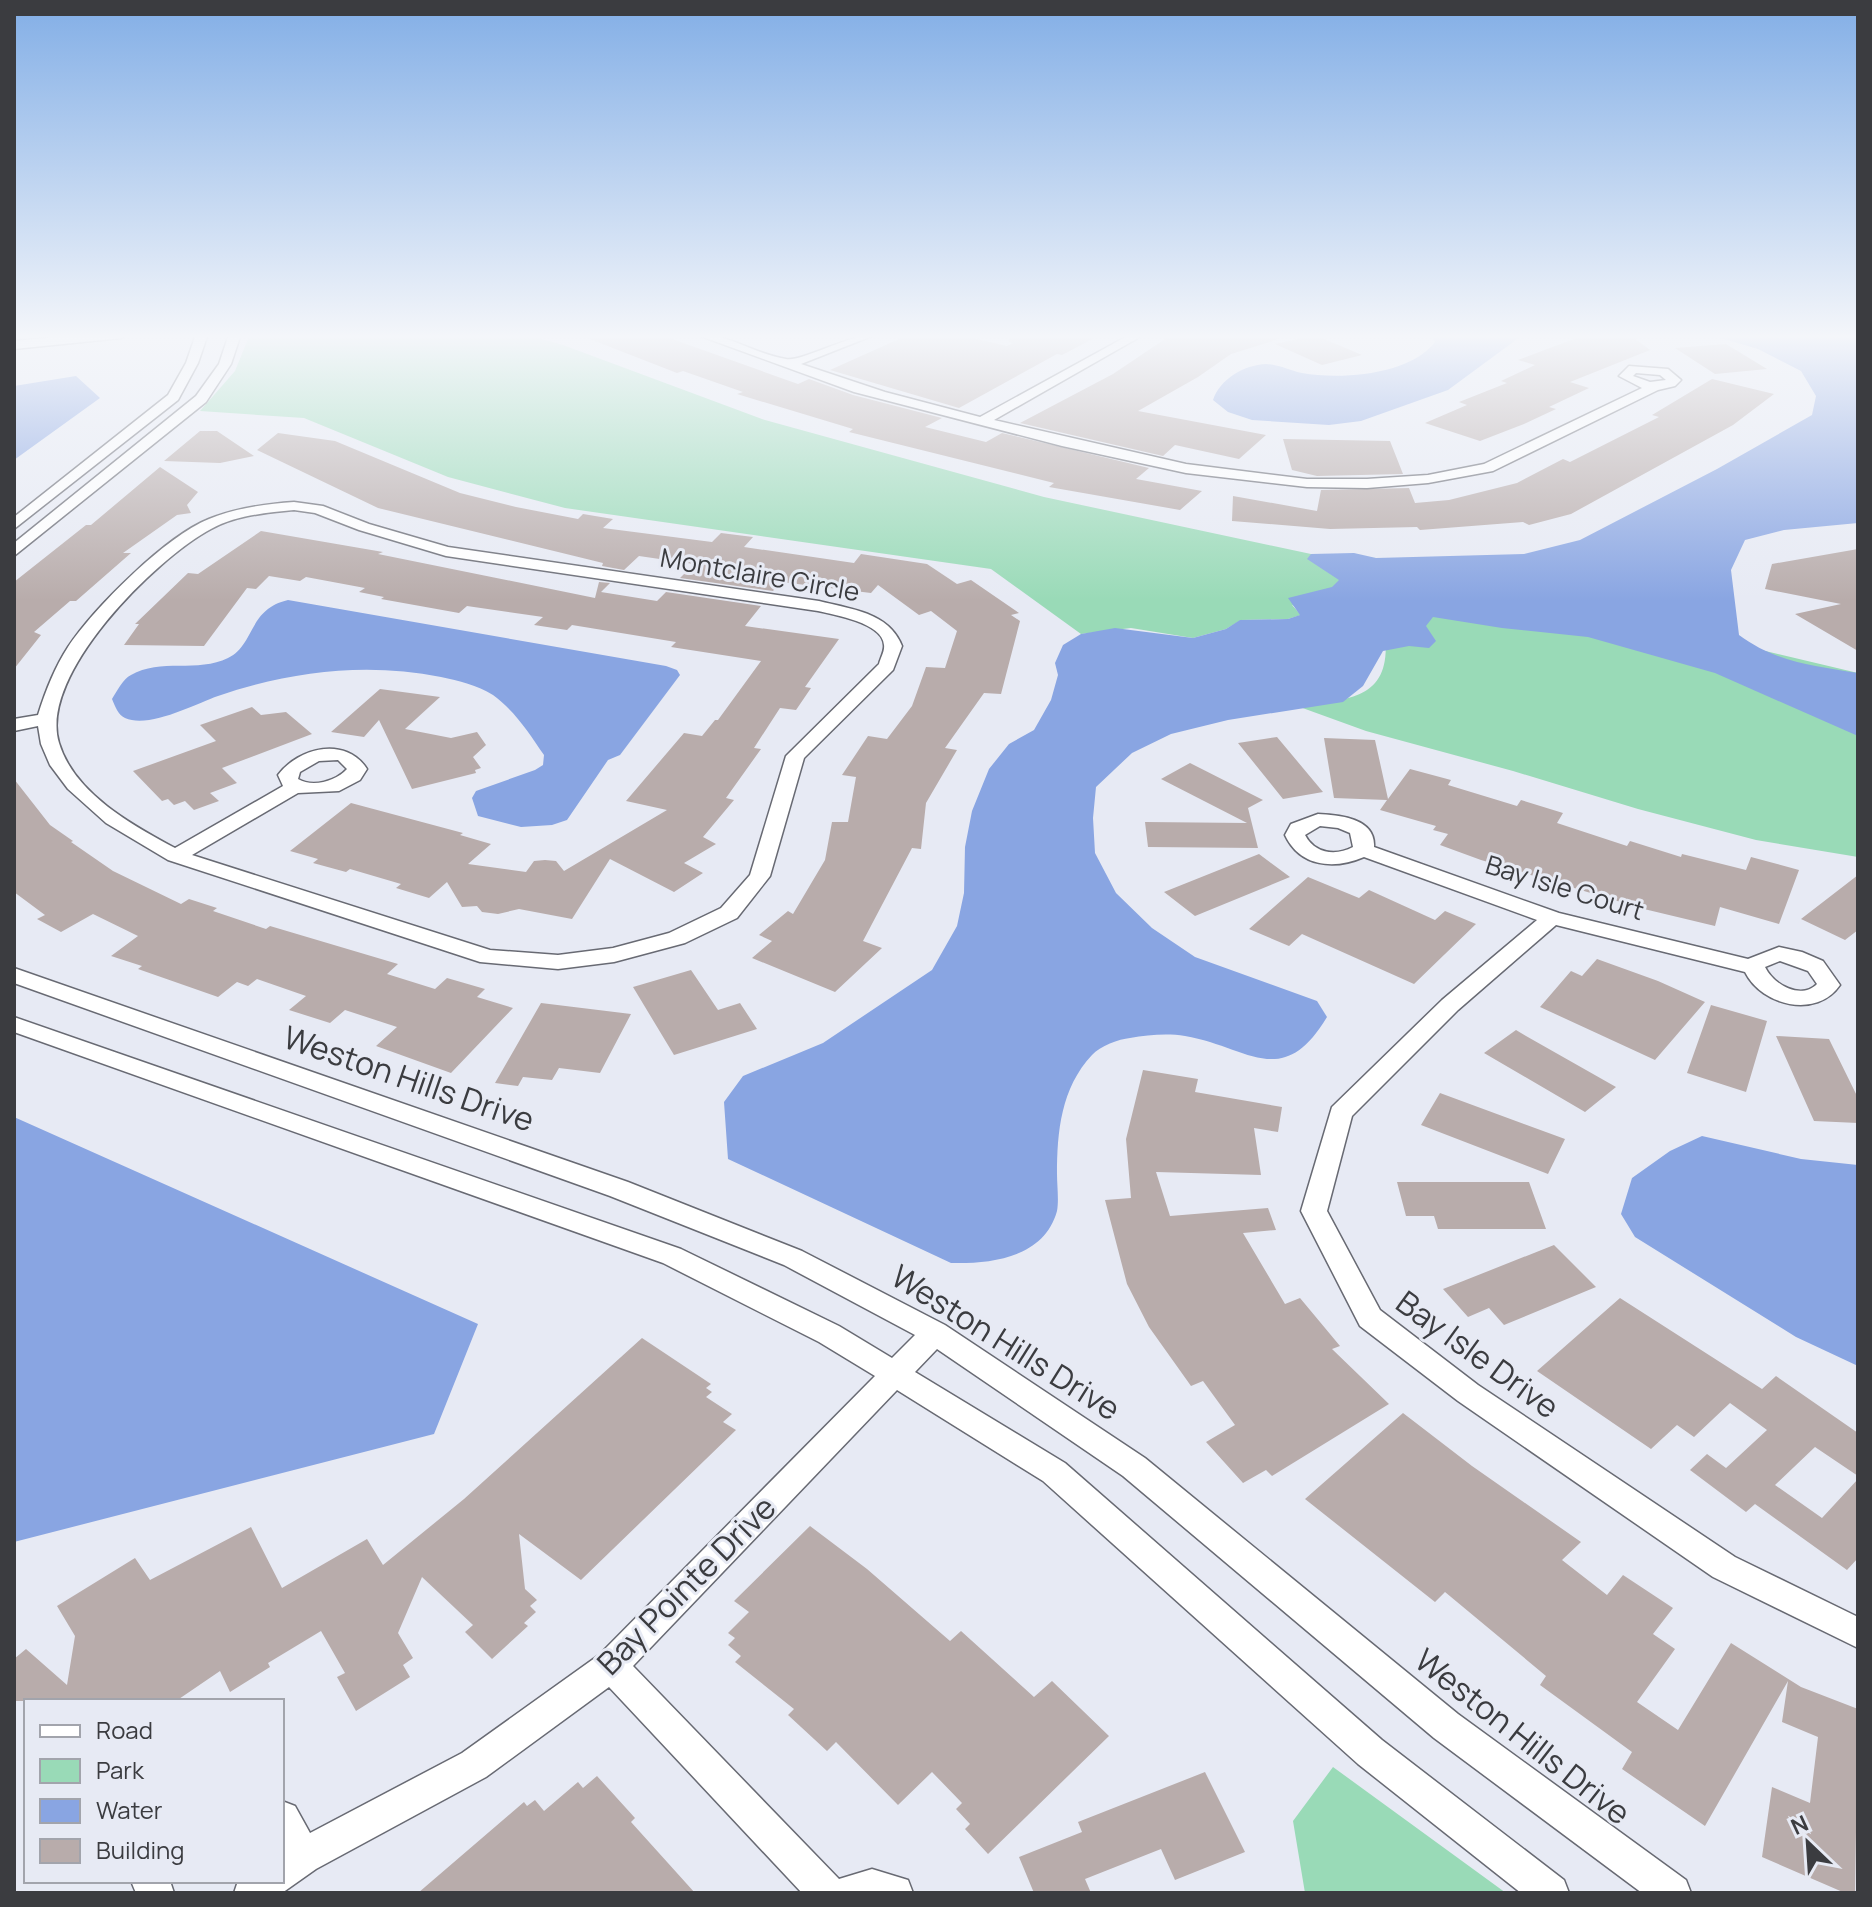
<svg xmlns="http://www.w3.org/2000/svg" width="1872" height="1907" font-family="Manrope,sans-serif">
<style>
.green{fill:#99dab7}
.water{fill:#89a5e2}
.building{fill:#b8acab}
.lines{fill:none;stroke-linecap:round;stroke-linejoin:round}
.street-casing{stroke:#686a73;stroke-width:3}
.street{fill:#fff;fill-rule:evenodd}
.labels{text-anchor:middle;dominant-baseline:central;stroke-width:6;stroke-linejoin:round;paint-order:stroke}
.street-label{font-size:26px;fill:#3b3c40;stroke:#e7eaf4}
.near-street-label{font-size:32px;fill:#3b3c40;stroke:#e7eaf4}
</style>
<rect width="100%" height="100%" fill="#e7eaf4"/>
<!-- green -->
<path class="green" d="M250,334H348L350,337L373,334H524L563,345L765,420L1044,497L1311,554L1376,558L1858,673V857L1756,840L1638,809L1513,771L1366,731L1297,706C1350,699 1392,700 1385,634L1292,605L1301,615L1288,619L1241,620L1226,629L1193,638L1131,628L1081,634L991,569L565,508L448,477L304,418L200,411L235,371Z
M1333,1767L1506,1893H1305L1293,1821Z"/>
<!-- water -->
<path class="water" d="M1430,334H1524L1448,390L1361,421L1329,425L1252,420L1228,412L1213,400C1220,379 1244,365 1266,364C1278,364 1291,371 1302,373C1341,380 1410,375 1435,342Z
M1707,334H1858V523L1784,530L1745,540L1731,570L1739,635C1775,662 1815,666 1858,673V736L1715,673L1588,637L1502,628L1433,617L1426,626L1436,641L1429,648L1409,646L1383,651L1363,686L1343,702L1228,720L1171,734L1132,753L1096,787L1093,818L1095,853L1116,893L1152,928L1195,957L1317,1001L1327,1017C1282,1092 1247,1046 1185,1036C1167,1033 1148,1035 1130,1038C1119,1039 1100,1046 1092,1055C1061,1088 1057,1132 1057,1174C1057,1185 1059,1200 1057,1211C1044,1258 991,1264 951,1263L728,1159L724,1102L743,1076L823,1043L932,970L957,926L964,893L965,847L972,811L989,769L1009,744L1034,730L1051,700L1058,675L1055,663L1063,645L1081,634L1115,628L1193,638L1226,629L1240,620L1288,619L1300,615L1288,598L1332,587L1339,580L1307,559L1311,554L1354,553L1376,558L1524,554L1580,540L1717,469L1812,415L1816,396L1801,371L1758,349Z
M76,376L100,398L14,460V386Z
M288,600L666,666L677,670L680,675L620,755L608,760L567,820L552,825L521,827L478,816L472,798L476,791L535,770L543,765L544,755C529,733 515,711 493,695C477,685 459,681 441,677C366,662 291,671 218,696C195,704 149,729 125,718C118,715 115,706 112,699C117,691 123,679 131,675C160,658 198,673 228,658C255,645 248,609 288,600Z
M14,1117L478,1324L434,1434L14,1542Z
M1702,1136L1801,1159L1858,1165V1366L1796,1337L1635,1237L1621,1214L1632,1178L1670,1151Z"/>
<!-- building -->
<path class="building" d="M577,334H658L798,384L809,379L853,395L942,418L925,427L986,442L1002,433L1149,468L1136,479L1202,491L1180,510L1049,487L1054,483L849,432L853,429L737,394L743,392L683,371L677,373Z
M910,334H955L1007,346L1013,343L1009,342L1010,334H1102L1062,355L1057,354L959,408L830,370Z
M1184,334H1278L1279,339L1231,354L1198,377L1138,411L1266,435L1239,459L1175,445L1163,456L1020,423L1113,374L1165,339Z
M1315,335L1362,355L1322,365L1275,344Z
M1630,335L1650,350L1570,382L1589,388L1549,407L1556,409L1524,424L1480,441L1425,423L1467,405L1459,402L1507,383L1501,381L1535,365L1518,360L1579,337Z
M1726,344L1767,369L1715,374L1675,348Z
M1712,379L1774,394L1733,425L1571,514L1529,525L1523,522L1420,530L1417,527L1330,529L1232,521L1233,496L1317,511L1321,490L1409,488L1415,503L1449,500L1517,483L1563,459L1570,462L1659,417L1652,415Z
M200,431H217L254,456L220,463L164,461Z
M278,433L335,441L460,493L516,507L578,519L583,514L613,519L603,528L712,542L721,533L753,537L744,547L854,563L861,554L927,564L957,584L971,580L1019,613L1011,615L1020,621L1001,694L984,693L945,748L957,750L926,803L921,849L912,848L863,941L882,948L835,992L752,958L772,941L759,935L788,911L793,914L825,860L832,822H848L856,777L842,775L868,736L887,739L912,706L926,667L945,668L957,631L931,611L919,615L878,585L871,593L781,582L773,591L680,578L694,564L639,556L624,570L602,566L603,563L378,508L257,450Z
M1283,439L1390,441L1403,474L1317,476L1292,470Z
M160,467L198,492L187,505L191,513L177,515L123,553H131L76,601H70L34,632L41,635L14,669V582L86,525H91Z
M261,531L383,552L378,554L595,598L599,582L610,583L601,592L657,601L666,592L761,606L745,626L839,639L805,687L811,688L796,710L780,708L754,748L761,749L726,798L734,800L703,837L716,844L684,863L703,873L674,892L610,859L572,919L519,909L498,914L482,912L477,906L462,907L447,882L429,898L396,888L401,884L350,869L346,872L313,863L318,859L290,851L351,803L463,833L460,835L491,844L468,864L526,872L534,861L545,860L556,861L564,871L667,810L626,801L684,733L702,736L715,720H718L761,661L671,647L676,642L572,625L567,630L534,625L543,617L467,606L459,613L381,599L384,597L359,592L365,588L306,577L300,581L269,576L256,589L247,588L204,646L124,645L139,624H135L188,573L198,574Z
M1858,549V651L1795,614L1841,604L1765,589L1772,564Z
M380,689L440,697L405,729L451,738L477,732L486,745L473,757L481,768L475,770L476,773L412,789L379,720L364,737L331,732Z
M252,707L261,715L286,712L312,734L222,768L237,783L210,793L219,801L194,810L185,801L174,805L168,799L162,801L133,771L216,741L200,725Z
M1277,737L1323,792L1283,799L1238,743Z
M1324,738L1375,740L1388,799L1410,769L1451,780L1448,785L1517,806L1521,800L1563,813L1557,823L1627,846L1630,841L1681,857L1682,854L1746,870L1751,857L1799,870L1779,924L1720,907L1715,926L1644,909L1481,860L1440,845L1448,834L1433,830L1436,826L1380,810L1387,800L1334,798Z
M1190,763L1263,800L1248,808L1258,848L1148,847L1145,822L1247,823L1161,779Z
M14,779L50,825L73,841L71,842L113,871L181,904L189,899L217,908L213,911L266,929L270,926L398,964L387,974L435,989L447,978L485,989L477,997L513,1008L451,1073L376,1046L397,1027L345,1010L330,1023L289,1010L306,996L257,979L248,986L237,982L218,997L138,969L142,966L111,956L138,936L93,914L61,932L37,919L45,915L14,892Z
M1259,854L1290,877L1195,916L1164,892Z
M1858,875V930L1845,940L1801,919Z
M1308,877L1359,898L1369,890L1435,920L1445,911L1476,924L1414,984L1302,934L1289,946L1249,929Z
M1597,959L1658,981L1705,1002L1655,1060L1540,1007L1571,971L1582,976Z
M691,970L718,1010L740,1003L757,1029L674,1055L633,987Z
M541,1003L631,1014L600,1073L559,1068L552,1080L523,1077L518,1086L495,1083Z
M1711,1005L1767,1021L1746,1092L1687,1073Z
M1516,1030L1526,1036L1616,1087L1585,1112L1484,1053Z
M1776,1036L1829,1039L1858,1098V1123L1814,1121Z
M1143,1070L1198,1079L1195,1092L1282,1107L1278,1132L1254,1128L1261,1175L1156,1172L1170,1216L1268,1208L1276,1230L1243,1233L1285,1304L1300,1298L1340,1346L1332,1349L1389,1404L1272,1476L1266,1470L1243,1483L1206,1442L1235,1425L1203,1381L1191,1386L1149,1327L1127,1284L1105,1200L1131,1198L1126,1139Z
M1440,1093L1565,1139L1548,1174L1421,1125Z
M1397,1182H1529L1546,1229H1438L1434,1216H1406Z
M1554,1245L1596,1287L1504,1325L1489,1308L1468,1317L1443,1289Z
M1620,1298L1762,1389L1776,1376L1858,1433V1476L1815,1447L1775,1485L1822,1518L1858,1479V1558L1847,1570L1755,1504L1746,1512L1690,1470L1707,1454L1726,1468L1767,1430L1730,1403L1694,1437L1677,1425L1651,1449L1537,1371Z
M642,1338L711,1384L706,1388L712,1392L706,1397L732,1414L723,1422L736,1430L581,1580L519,1534L525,1589L537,1600L530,1606L536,1612L524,1623L528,1626L492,1659L465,1632L473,1625L422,1577L398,1633L413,1658L403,1665L410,1677L356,1711L337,1677L345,1673L321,1631L268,1663L270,1667L230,1692L220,1671L176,1701H14V1659L26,1649L67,1685L75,1636L57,1606L135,1558L150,1580L251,1527L282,1588L367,1539L383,1565L464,1499Z
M1403,1413L1472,1466L1581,1542L1562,1560L1607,1595L1623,1575L1673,1608L1653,1634L1675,1649L1637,1702L1678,1730L1731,1643L1801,1687L1858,1709L1855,1893H1845L1762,1857L1772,1787L1810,1803L1818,1737L1782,1722L1788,1681L1705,1826L1622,1769L1632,1752L1540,1685L1546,1676L1445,1592L1435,1602L1305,1499Z
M810,1526L867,1569L950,1641L961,1631L1034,1697L1052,1681L1109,1736L988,1854L965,1829L970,1824L956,1809L962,1803L932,1772L898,1805L836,1742L827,1751L788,1715L794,1709L735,1662L741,1656L728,1645L735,1638L728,1633L749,1612L734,1601Z
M1205,1772L1245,1852L1175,1880L1161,1849L1085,1879L1091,1893H1034L1019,1857L1082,1832L1078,1822Z
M597,1776L635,1818L631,1822L695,1893H418L524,1802L527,1806L535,1800L544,1811L578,1782L583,1788Z"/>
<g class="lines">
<!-- street casing -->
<g class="street-casing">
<path id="street" d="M89,334H128L122,338L14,349V341Z
M196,334H208L198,363L178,400L14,529V517L168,395L186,363Z
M229,334H241L231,364L206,402L14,556V543L196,396L219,364Z
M695,334C728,333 754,354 786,359C802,362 850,334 877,334L801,364L885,392L980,417L1131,334H1145L994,420L1186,464L1307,479H1367L1428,475L1484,464L1642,388L1619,376L1629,366L1668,369L1681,380L1675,386L1658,390L1493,471L1428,483L1367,488L1307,487L1186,473L1062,446L854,392ZM1636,373L1660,375L1666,380L1650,382L1633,376Z
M294,502L323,506L369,524L448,547L819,601C850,609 889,612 902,646L893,670L804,758L770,876L737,918L685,943L614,962L558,969L480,962L168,860L106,823L68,789L50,765L41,744L38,726L14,731V719L38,715C45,692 55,667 68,647C94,608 166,536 209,519C236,508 265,504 294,502ZM294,510L315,513L359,530L446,556L818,611C835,615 883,623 884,645C885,651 880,659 879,664L786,756L750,875L721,908L669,933L613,948L558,955L490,950L192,855L298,793L339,791L360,780L367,769C346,736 299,747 278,775L283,786L175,848C132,825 74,793 59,743C38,675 155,559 211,529C236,515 266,513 294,510ZM338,760L347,769C336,781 313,788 298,779L300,772L319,761Z
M1318,814C1339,815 1376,818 1374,847L1559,913L1748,959L1779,947L1802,952L1823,961L1840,985C1817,1019 1762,1006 1745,972L1556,925L1458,1010L1352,1116L1327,1211L1380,1310L1478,1385L1735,1557L1858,1617V1648L1713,1577L1458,1401L1360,1326L1301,1211L1332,1107L1442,1000L1537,920L1364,857C1334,870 1300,867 1285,835L1291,824ZM1320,826L1338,828L1350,833L1353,847C1336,856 1315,854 1305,835ZM1780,961L1808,971L1817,984C1801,1000 1774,985 1765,967Z
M14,968L628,1182L802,1251L945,1325L1145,1458L1458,1714L1686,1880L1691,1893H1642L1434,1738L1123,1476L937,1349L915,1372L1065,1463L1382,1740L1564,1880L1569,1893H1521L1358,1764L1043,1481L897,1390L633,1666L839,1879L872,1869L908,1880L913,1893H802L609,1687L486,1777L316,1869L282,1893H234L238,1881H282V1801L295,1806L310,1833L462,1753L599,1655L875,1376L819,1342L663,1263L14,1032V1017L681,1249L839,1326L892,1358L915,1335L784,1265L610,1196L14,983Z
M131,1881H170L174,1893H136Z"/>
</g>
<!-- street -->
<use href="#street" class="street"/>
</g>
<!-- sky -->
<linearGradient id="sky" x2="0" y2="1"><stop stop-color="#82aee6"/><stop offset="0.56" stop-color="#f4f6fa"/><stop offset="1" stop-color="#f4f6fa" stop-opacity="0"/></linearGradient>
<rect width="1872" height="601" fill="url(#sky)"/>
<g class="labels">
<!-- street labels -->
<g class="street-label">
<text transform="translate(760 574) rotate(10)">Montclaire Circle</text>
<text transform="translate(1565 887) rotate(17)">Bay Isle Court</text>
</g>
<!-- near-street labels -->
<g class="near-street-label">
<text transform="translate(409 1078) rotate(19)">Weston Hills Drive</text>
<text transform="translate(1006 1342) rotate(32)">Weston Hills Drive</text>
<text transform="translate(1478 1354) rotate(36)">Bay Isle Drive</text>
<text transform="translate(686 1585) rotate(-45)">Bay Pointe Drive</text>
<text transform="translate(1523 1736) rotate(38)">Weston Hills Drive</text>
</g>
</g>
<!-- border -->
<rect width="1872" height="1907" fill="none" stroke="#3b3c40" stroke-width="32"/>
<!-- legend -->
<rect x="24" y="1699" width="260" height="184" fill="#e7eaf4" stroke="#a2a4ac" stroke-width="2"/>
<rect x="40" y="1725" width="40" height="12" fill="#ffffff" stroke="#a2a4ac" stroke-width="2"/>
<text x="96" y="1739" font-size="24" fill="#3b3c40">Road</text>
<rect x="40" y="1759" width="40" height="24" fill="#99dab7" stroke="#a2a4ac" stroke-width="2"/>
<text x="96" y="1779" font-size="24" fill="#3b3c40">Park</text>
<rect x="40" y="1799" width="40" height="24" fill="#89a5e2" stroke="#a2a4ac" stroke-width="2"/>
<text x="96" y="1819" font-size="24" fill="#3b3c40">Water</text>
<rect x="40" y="1839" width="40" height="24" fill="#b8acab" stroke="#a2a4ac" stroke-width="2"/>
<text x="96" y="1859" font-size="24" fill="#3b3c40">Building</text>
<!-- north arrow -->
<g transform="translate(1808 1843) rotate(335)" stroke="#e7eaf4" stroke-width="6" paint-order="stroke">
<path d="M0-6L14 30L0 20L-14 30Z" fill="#3b3c40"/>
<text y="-12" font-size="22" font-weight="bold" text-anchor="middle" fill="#3b3c40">N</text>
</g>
</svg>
